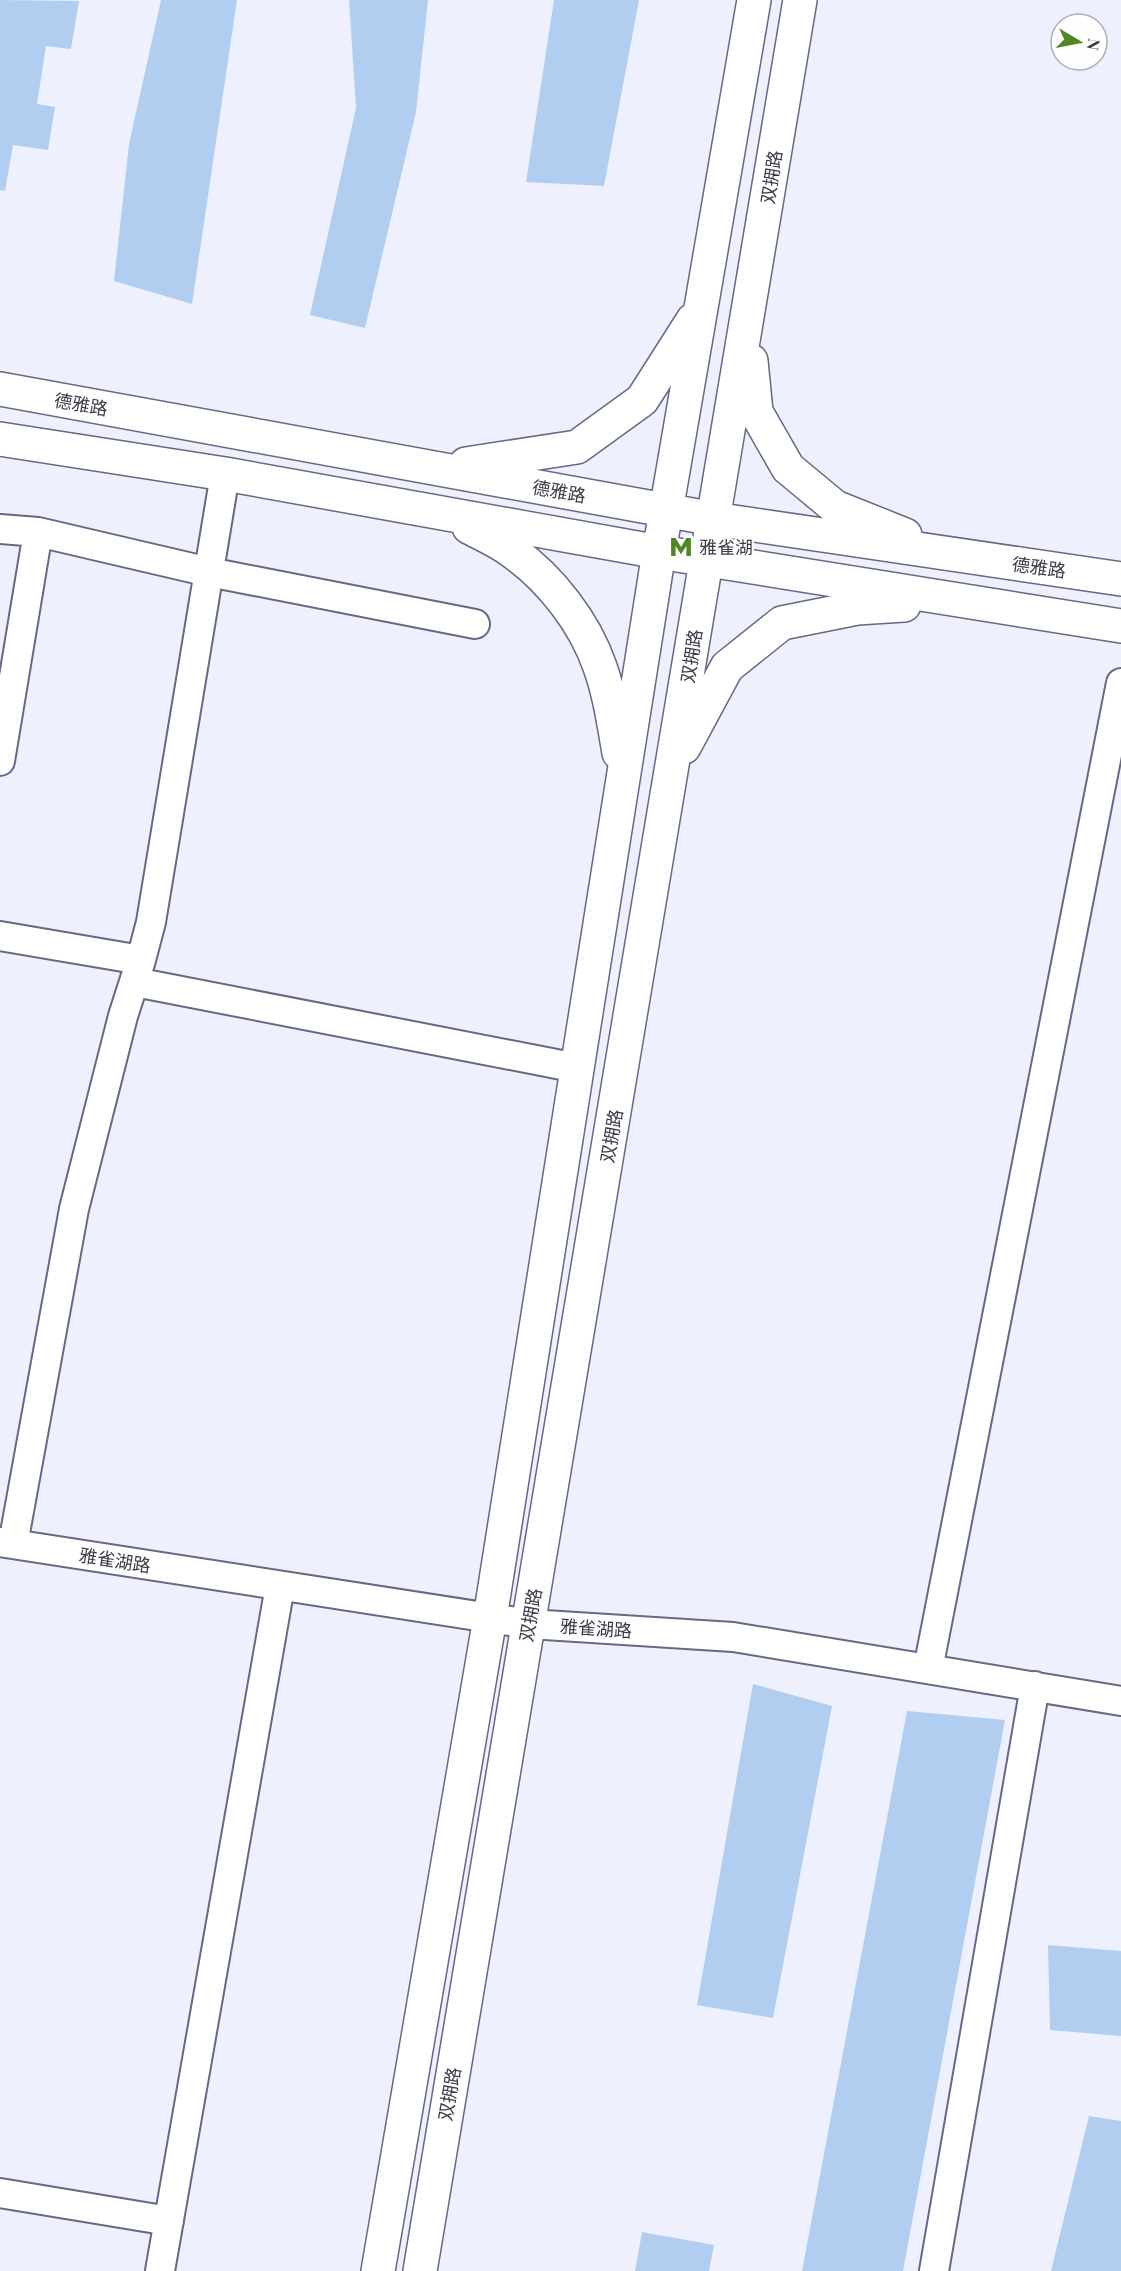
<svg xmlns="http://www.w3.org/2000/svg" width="1121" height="2271" font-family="'Playfair Display','Noto Sans SC',serif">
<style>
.building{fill:#b1cef0}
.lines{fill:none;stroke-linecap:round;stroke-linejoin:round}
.street-casing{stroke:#666885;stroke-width:32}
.secondary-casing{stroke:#666885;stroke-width:36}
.street{stroke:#fff;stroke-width:28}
.secondary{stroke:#fff;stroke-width:33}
.labels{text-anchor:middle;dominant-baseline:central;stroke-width:4.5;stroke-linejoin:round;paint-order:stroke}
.street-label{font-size:18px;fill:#3a3b48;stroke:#fefefe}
.poi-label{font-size:18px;fill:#3a3b48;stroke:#fefefe;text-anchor:start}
</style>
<rect width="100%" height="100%" fill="#eff0fd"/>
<!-- building -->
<path class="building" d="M0,0L79,1L71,49L46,46L37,104L55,107L48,150L13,145L5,191L0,190Z
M161,0H237L192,304L114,281L129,144Z
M349,0H428L416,112L365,328L310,315L356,108Z
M554,0H639L604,186L526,182Z
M753,1684L832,1706L773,2018L697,2005Z
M907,1711L1005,1720L903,2271H802Z
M1048,1945L1121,1951V2036L1050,2030Z
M1089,2116L1121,2121V2271H1051Z
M642,2232L714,2245L709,2271H635Z"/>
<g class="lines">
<!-- street casing -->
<g class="street-casing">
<path id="street" d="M0,529L38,532L209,572L475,624
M0,761L38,532
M0,936L141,960
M135,982L577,1068
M0,1542L529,1624L733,1637L1121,1701
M13,1544L74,1209L123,1016L141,960L151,922L225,474
M928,1669L1121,683
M0,2193L169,2221
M160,2271L280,1586
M934,2271L1035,1686"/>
</g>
<!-- secondary casing -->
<g class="secondary-casing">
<path id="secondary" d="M751,361L756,412L788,468L835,507L905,535
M0,389L714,519L1121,579
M0,439L225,474L659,552L1121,626
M466,464L577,447L642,400L693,320
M469,527C484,535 500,542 513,552C551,579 585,623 600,667C610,695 614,724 619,753
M684,747L727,667L782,623L857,608L904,605
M378,2271L490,1618L659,552L754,0
M420,2271L800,0"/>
</g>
<!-- street -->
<use href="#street" class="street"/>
<!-- secondary -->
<use href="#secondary" class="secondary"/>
</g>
<!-- icons -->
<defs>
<g id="metro-bare" transform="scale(1.8)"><path d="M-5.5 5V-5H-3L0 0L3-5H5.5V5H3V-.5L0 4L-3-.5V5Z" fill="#4f8721" stroke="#fefefe" stroke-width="2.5" paint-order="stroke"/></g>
</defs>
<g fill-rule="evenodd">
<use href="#metro-bare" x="681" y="547"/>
</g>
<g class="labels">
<!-- street labels -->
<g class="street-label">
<text transform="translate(771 177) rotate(-81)">双拥路</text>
<text transform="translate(81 404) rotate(10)">德雅路</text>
<text transform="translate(559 491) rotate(10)">德雅路</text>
<text transform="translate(1039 567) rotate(8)">德雅路</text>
<text transform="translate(691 656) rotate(-81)">双拥路</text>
<text transform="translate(611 1136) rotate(-80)">双拥路</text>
<text transform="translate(115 1560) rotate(9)">雅雀湖路</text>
<text transform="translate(530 1615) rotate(-80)">双拥路</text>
<text transform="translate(596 1628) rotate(4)">雅雀湖路</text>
<text transform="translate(449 2094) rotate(-80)">双拥路</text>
</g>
<!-- poi labels -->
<g class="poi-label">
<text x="699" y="547">雅雀湖</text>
</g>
</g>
<!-- north arrow -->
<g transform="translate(1079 42) rotate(100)"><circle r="28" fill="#fefefe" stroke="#b0b0b5" stroke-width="1.5"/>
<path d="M0-4.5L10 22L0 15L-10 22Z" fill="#4f8721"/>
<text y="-9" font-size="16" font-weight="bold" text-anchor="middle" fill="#3a3b48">N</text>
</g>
</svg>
